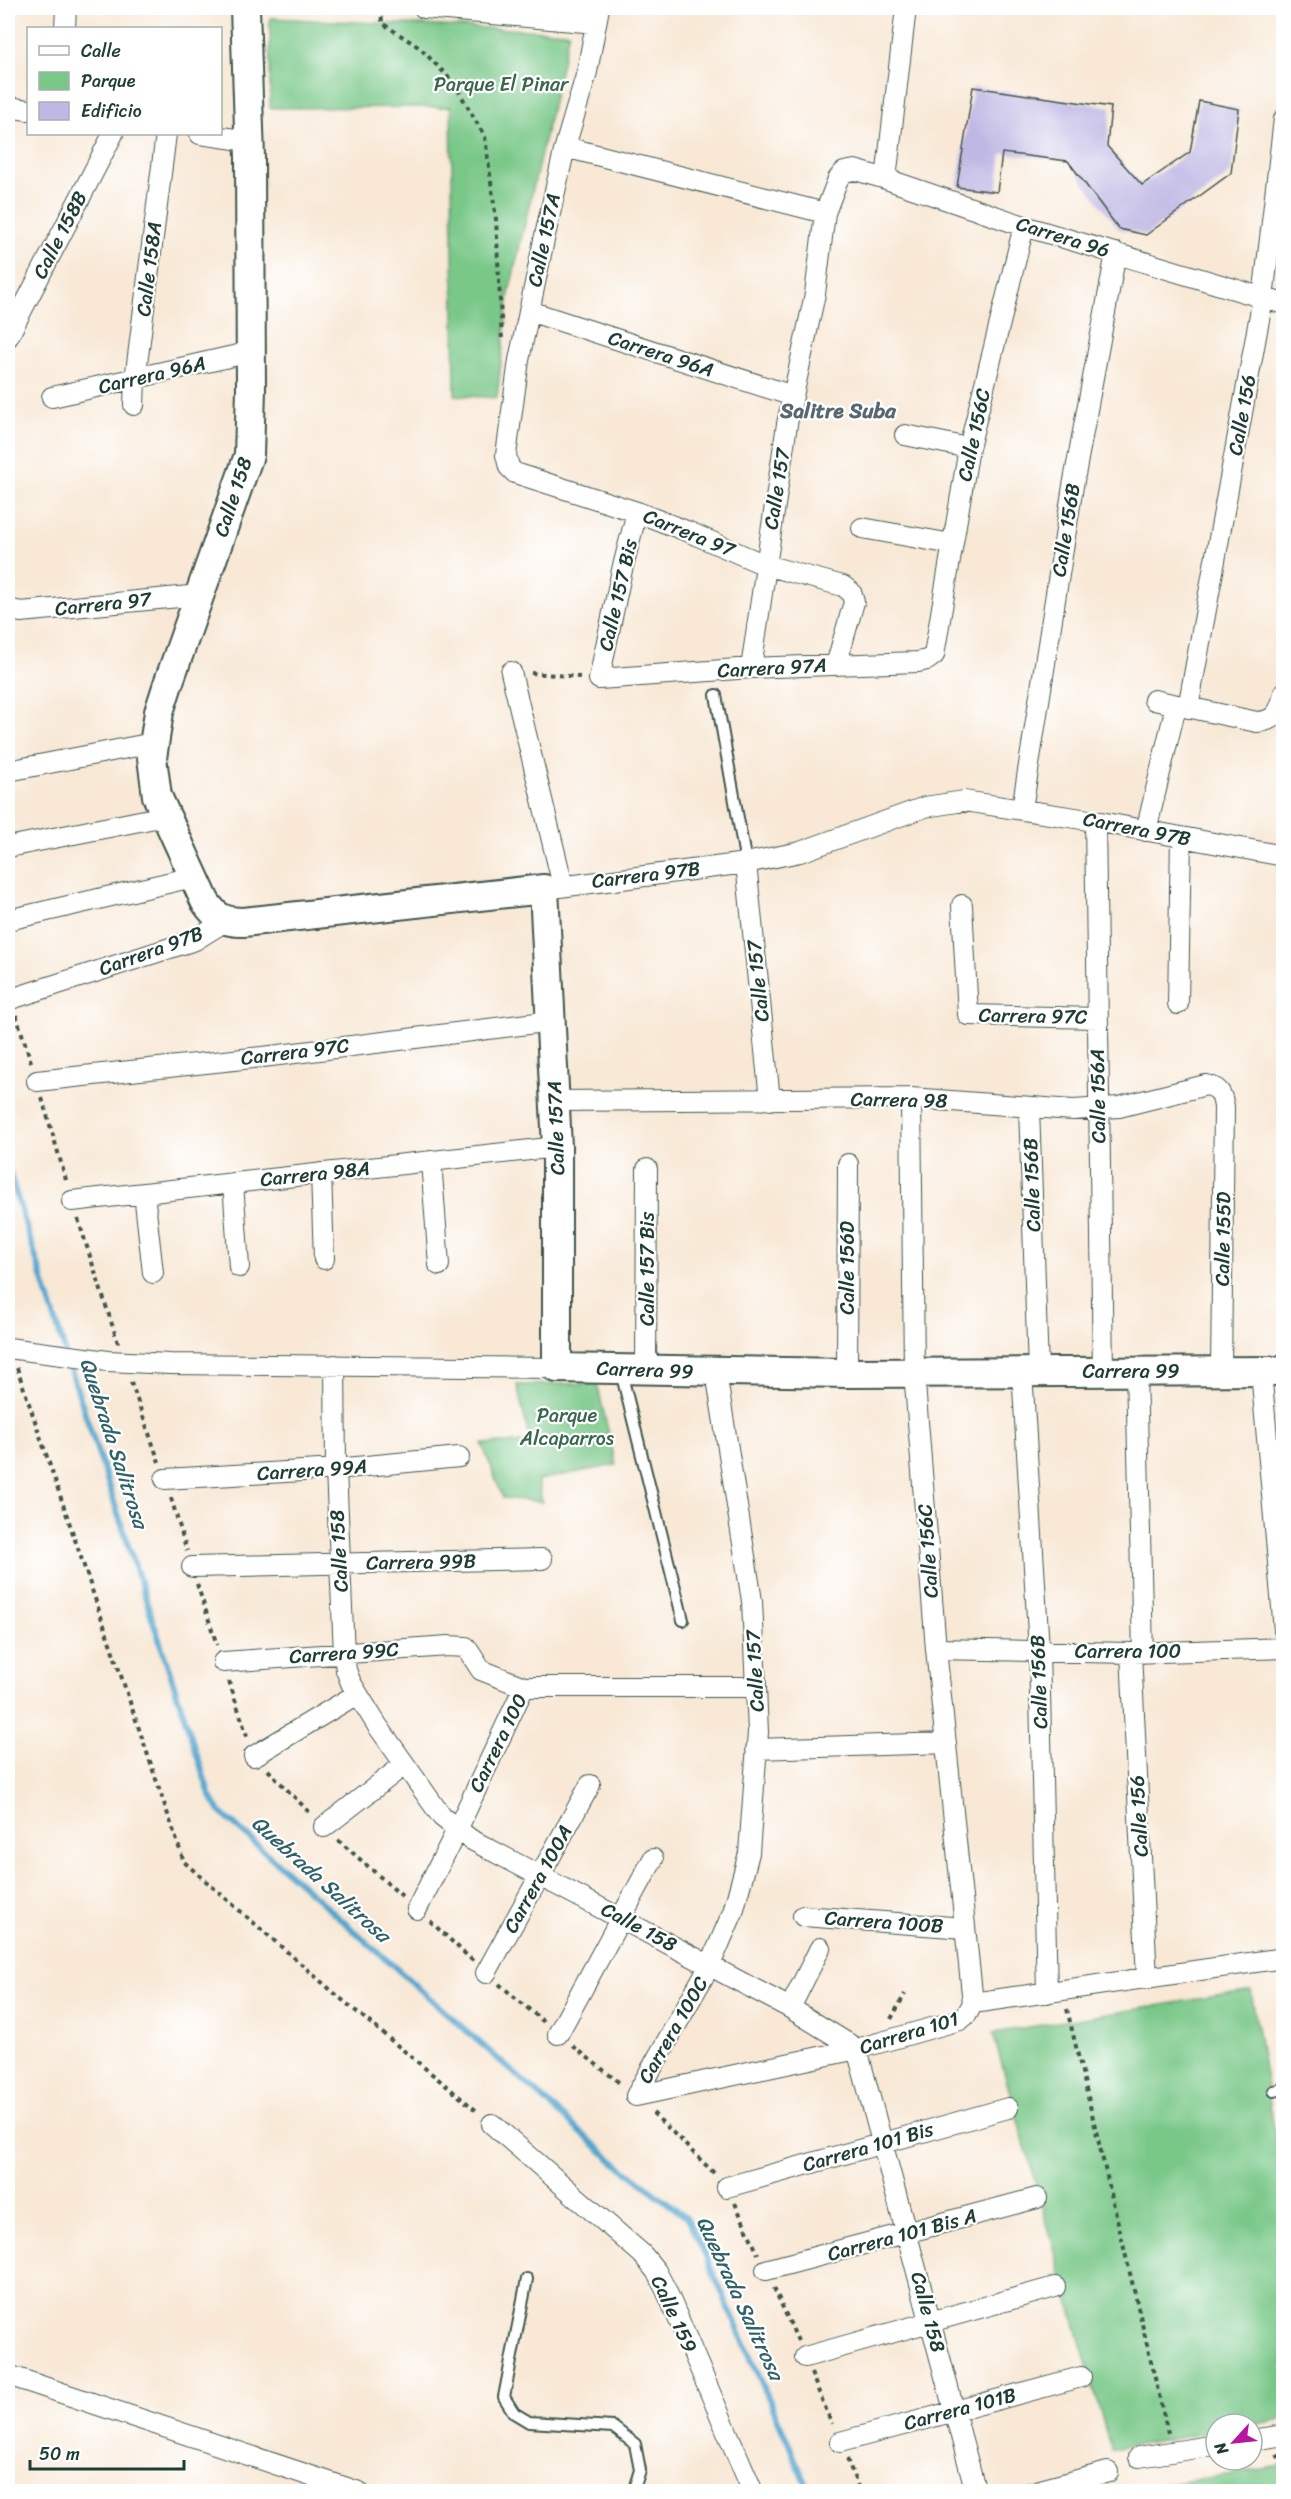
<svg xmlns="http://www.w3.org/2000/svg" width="1291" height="2499" font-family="Sriracha,sans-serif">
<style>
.green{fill:#79c888;stroke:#4c825e;stroke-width:1.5}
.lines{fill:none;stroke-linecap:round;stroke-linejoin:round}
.stream{stroke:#53a6ce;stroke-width:6}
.building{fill:#bfb7e4}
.lane-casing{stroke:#40574c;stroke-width:14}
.street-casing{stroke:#40574c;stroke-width:22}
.secondary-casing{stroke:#40574c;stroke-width:32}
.path{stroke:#40574c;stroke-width:4;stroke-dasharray:4.5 4.5;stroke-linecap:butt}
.lane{stroke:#fff;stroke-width:10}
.street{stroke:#fff;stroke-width:20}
.secondary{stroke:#fff;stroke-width:28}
.labels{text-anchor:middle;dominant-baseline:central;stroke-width:4.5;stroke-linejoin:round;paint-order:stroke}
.park-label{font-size:20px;fill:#3a674d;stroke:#fff}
.street-label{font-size:20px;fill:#1f3d34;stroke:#fff}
.neighbourhood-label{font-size:21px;font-weight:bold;fill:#576872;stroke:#fff}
.water-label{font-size:21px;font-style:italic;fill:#31626a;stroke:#fff}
</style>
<rect width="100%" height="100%" fill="#fff"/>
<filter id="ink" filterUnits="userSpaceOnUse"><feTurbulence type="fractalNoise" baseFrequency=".0167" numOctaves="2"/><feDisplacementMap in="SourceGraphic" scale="12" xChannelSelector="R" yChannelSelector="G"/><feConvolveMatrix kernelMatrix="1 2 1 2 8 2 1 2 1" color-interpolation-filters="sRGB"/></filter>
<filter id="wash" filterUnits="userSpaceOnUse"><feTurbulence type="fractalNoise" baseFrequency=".008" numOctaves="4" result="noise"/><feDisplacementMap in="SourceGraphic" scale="24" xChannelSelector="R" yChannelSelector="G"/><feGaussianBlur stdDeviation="1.35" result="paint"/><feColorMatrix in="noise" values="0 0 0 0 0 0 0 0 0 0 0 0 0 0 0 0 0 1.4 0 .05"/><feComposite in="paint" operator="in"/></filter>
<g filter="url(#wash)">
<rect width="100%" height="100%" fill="#f8e8d5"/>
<!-- green -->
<path class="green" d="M270,18L569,32L509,293L497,398L455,395L451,107L270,108Z
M597,1383L616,1465L538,1480L542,1502L503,1498L482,1444L530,1442L517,1385Z
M1251,1990L1283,2183V2419L1252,2425L1216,2424V2431L1111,2450L993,2033Z
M1283,2466V2491H1123Z"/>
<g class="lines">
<!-- stream -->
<path class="stream" d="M8,1168L65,1351
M68,1361L210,1795L220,1812L612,2160L686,2217L700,2243L810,2492"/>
</g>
<g id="blocks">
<!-- building -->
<path class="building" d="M973,87L1111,107L1107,146L1142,185L1190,152L1199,101L1239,109L1231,173L1146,235L1119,229L1068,161L1002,153L997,192L957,187Z"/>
</g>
</g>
<g filter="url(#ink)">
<use href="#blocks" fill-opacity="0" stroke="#40574c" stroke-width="1.5"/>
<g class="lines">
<!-- lane casing -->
<g class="lane-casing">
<path id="lane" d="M716,695L746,863
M621,1372L683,1620
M1274,2091L1284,2089
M527,2279L504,2397L514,2413L529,2422L613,2427L635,2444L640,2470L633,2492"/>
</g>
<!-- street casing -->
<g class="street-casing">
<path id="street" d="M424,8L596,23
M599,8L587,72L565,147L544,240L519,360L506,455L509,467L515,473L637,512L689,532L765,565L843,586L851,592L854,602L836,665
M65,28L66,8
M8,107L28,110
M200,134L249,141
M565,147L825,213
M886,179L906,8
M529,311L793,396
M8,337L113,134
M52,397L251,352
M134,405L135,380L166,134
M905,435L969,448
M637,512L622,570L599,679L751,668L918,662L927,660L934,655L969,448L1024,226
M862,528L952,544
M8,609L21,612L200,595
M751,668L787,424L815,294L825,213L838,179L844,172L855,170L886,179L1024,226L1284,304
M511,672L563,886
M1154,700L1257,722C1276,721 1280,711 1284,693
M1188,708L1263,298L1284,119
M8,771L153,743
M1022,809L1073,486L1116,253
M1095,821L1103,1371
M1146,831L1176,706
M8,847L165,816
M746,863L770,1100
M544,889L746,863L800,852L925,807L964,801L1095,821L1284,856
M962,905L968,1015L1097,1018
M8,920L193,877
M11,999L195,940L224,922
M1178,1004L1181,837
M37,1081L271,1056L552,1021
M911,1098L914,1371L936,1649L973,2003
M555,1101L911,1098L1073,1110L1119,1107L1206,1085C1220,1088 1222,1094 1224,1107L1221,1371
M1029,1107L1038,1371
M431,1161L439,1265
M321,1173L324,1259
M233,1183L239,1267
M144,1193L153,1273
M72,1201L557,1147
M8,1348L108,1361L170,1364L557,1368
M335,1365L336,1469L344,1654L346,1670L351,1683L377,1725L442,1817L470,1839L790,2008L857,2049L976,2492
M646,1369L647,1169
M1022,1371L1039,1650L1047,1993
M1136,1371L1143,1653
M1261,1371L1284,1630
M847,1373L848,1164
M165,1479L336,1469L459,1457
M192,1567L542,1559
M936,1649L1131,1653L1283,1648
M1131,1653L1147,1979
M223,1662L448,1646L466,1647L481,1670L524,1687H756
M756,1749L946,1743
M254,1756L357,1694
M324,1827L404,1765
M417,1909L457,1830L524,1687
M803,1916L965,1928
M486,1973L590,1785
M973,2003L1284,1958
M790,2008L820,1948
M558,2034L653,1859
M636,2096L710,1965L733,1912L749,1853L758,1732L752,1601L716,1372
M636,2096L857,2049L960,2020L967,2014L973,2003
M492,2124L642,2254L656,2271L666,2290L753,2492
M727,2187L1008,2108
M766,2270L1037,2198
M805,2357L1055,2287
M8,2375L359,2492
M1252,2440L1284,2435
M840,2442L1081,2377
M1139,2457L1216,2445
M1033,2492L1108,2472"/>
</g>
<!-- secondary casing -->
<g class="secondary-casing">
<path id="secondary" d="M245,8L250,158L251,389L249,455L168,684L159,712L152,758L157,796L205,901C216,918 224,922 243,922L544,889L557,1147V1368L847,1373L1284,1371"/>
</g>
<!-- path -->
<path class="path" d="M381,8L382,23L420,48L454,83L485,137L496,219L502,341
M531,673L580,677
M16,1015L32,1065
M42,1098L67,1183
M78,1219L118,1343
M17,1368L184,1862L340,1998L478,2112
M131,1382L159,1462
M171,1498L187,1551
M197,1584L217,1645
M229,1681L248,1739
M268,1770L311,1814
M338,1840L402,1896
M430,1921L473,1961
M499,1984L544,2022
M1067,2009L1168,2433
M891,2019L905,1994
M573,2046L621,2084
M653,2113L714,2173
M735,2203L758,2254
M774,2288L798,2341
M811,2373L832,2424
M1277,2454L1284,2469
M847,2459L860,2492"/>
<!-- lane -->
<use href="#lane" class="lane"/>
<!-- street -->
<use href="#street" class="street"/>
<!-- secondary -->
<use href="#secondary" class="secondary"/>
</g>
</g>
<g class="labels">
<!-- park labels -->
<g class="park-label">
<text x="501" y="84">Parque El Pinar</text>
<text x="567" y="1415">Parque<tspan x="567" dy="23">Alcaparros</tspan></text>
</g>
<!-- street labels -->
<g class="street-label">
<text transform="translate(60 235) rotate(-63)">Calle 158B</text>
<text transform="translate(1063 237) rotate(17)">Carrera 96</text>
<text transform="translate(544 240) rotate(-78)">Calle 157A</text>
<text transform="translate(149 269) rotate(-83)">Calle 158A</text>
<text transform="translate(661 354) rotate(18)">Carrera 96A</text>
<text transform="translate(152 375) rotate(-13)">Carrera 96A</text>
<text transform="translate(1242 415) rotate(-80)">Calle 156</text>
<text transform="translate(974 435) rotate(-78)">Calle 156C</text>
<text transform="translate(777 489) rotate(-81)">Calle 157</text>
<text transform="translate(233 497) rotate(-72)">Calle 158</text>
<text transform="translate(1066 530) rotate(-81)">Calle 156B</text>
<text transform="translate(689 533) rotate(22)">Carrera 97</text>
<text transform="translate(618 595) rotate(-77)">Calle 157 Bis</text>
<text transform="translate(103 604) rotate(-6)">Carrera 97</text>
<text transform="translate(772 668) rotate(-3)">Carrera 97A</text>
<text transform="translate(1137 829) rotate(11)">Carrera 97B</text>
<text transform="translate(646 875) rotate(-7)">Carrera 97B</text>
<text transform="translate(151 951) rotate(-20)">Carrera 97B</text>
<text transform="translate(758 981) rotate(-96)">Calle 157</text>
<text transform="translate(1033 1016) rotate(1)">Carrera 97C</text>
<text transform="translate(295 1052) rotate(-7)">Carrera 97C</text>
<text transform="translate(1098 1096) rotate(-91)">Calle 156A</text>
<text transform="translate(899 1100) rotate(1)">Carrera 98</text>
<text transform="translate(556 1128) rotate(-92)">Calle 157A</text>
<text transform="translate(315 1174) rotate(-6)">Carrera 98A</text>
<text transform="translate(1032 1185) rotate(-92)">Calle 156B</text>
<text transform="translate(1223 1239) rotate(-89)">Calle 155D</text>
<text transform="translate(847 1268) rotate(-90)">Calle 156D</text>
<text transform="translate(647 1269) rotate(-90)">Calle 157 Bis</text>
<text transform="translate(645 1370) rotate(2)">Carrera 99</text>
<text x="1131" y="1371">Carrera 99</text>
<text transform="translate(312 1470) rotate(-4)">Carrera 99A</text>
<text transform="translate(339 1551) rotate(-93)">Calle 158</text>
<text transform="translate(928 1551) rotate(-94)">Calle 156C</text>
<text transform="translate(421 1562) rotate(-1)">Carrera 99B</text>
<text x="1128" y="1651">Carrera 100</text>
<text transform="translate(344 1653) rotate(-4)">Carrera 99C</text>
<text transform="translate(755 1671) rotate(-93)">Calle 157</text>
<text transform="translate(1039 1682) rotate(-92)">Calle 156B</text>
<text transform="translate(498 1743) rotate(-64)">Carrera 100</text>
<text transform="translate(1139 1816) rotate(-93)">Calle 156</text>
<text transform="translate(538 1879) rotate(-61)">Carrera 100A</text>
<text transform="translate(884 1922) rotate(4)">Carrera 100B</text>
<text transform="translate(639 1927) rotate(28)">Calle 158</text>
<text transform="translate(673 2030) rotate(-60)">Carrera 100C</text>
<text transform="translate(909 2033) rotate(-17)">Carrera 101</text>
<text transform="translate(868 2147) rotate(-16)">Carrera 101 Bis</text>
<text transform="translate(902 2235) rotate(-15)">Carrera 101 Bis A</text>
<text transform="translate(928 2312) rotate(75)">Calle 158</text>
<text transform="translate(674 2314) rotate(65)">Calle 159</text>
<text transform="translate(960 2409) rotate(-15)">Carrera 101B</text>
</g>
<!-- neighbourhood labels -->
<g class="neighbourhood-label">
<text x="838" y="411">Salitre Suba</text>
</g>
<!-- water labels -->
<g class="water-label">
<text transform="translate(114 1443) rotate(72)">Quebrada Salitrosa</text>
<text transform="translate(321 1879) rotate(42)">Quebrada Salitrosa</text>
<text transform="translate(740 2298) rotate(65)">Quebrada Salitrosa</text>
</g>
</g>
<!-- margin -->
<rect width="1291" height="2499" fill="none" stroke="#fff" stroke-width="30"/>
<!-- legend -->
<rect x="27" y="27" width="195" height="108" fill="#ffffff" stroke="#a5b1ae" stroke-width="1.5"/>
<rect x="39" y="46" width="30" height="9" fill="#ffffff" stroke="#a5b1ae" stroke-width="1.5"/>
<text x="81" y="57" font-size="18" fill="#1f3d34">Calle</text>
<rect x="39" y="72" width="30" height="18" fill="#79c888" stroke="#a5b1ae" stroke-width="1.5"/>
<text x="81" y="87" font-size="18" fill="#1f3d34">Parque</text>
<rect x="39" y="102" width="30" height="18" fill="#bfb7e4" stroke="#a5b1ae" stroke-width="1.5"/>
<text x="81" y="117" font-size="18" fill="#1f3d34">Edificio</text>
<!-- north arrow -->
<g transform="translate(1234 2442) rotate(243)"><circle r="28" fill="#ffffff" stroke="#a5b1ae" stroke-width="1.5"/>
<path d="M0-4.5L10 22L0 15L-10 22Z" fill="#b5179e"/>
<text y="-9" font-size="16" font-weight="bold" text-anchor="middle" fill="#1f3d34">N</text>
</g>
<!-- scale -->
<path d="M30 2460v9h154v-9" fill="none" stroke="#1f3d34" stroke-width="3"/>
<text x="39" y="2460" font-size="18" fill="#1f3d34" stroke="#ffffff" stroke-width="4.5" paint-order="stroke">50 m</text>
</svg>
